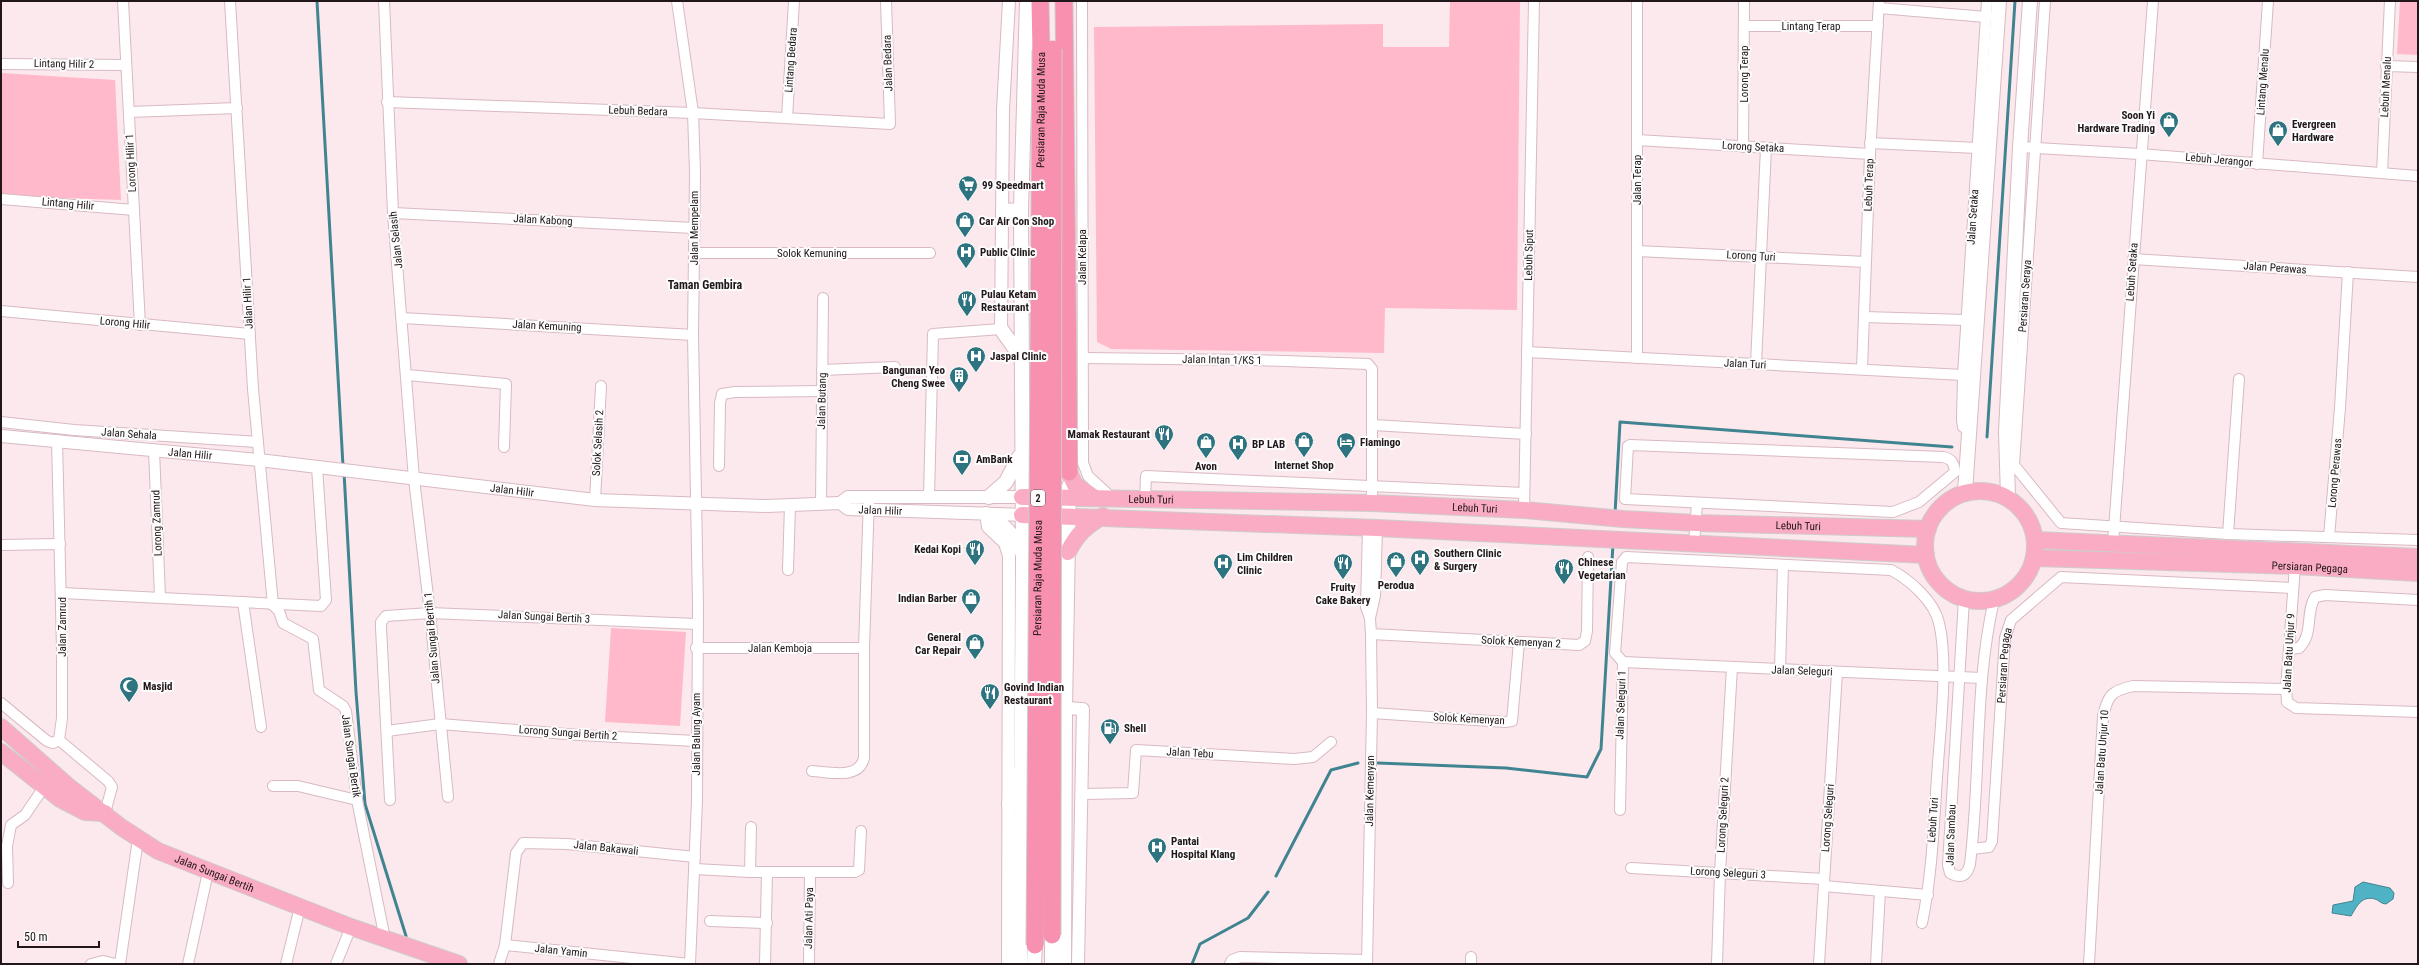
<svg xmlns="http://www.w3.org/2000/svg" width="2419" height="965" font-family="'Roboto Condensed',sans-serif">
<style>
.green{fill:#ffb9ca}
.water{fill:#4fb3c5;stroke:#418491}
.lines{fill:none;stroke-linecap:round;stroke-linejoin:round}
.stream{stroke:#418491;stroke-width:3}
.minor-casing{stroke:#d8bac1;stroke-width:12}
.tertiary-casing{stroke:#d8bac1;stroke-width:14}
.secondary-casing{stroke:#d8bac1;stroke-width:16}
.primary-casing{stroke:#cecccc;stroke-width:18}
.trunk-casing{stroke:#cecccc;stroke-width:19}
.minor{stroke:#fff;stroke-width:10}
.tertiary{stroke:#fff;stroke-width:12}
.secondary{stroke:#fff;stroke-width:14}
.primary{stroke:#faacc4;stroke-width:16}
.trunk{stroke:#f890b0;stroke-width:17}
.trunk-bridge-casing{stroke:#cecccc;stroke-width:19;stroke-linecap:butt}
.trunk-bridge{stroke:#f890b0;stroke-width:17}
.labels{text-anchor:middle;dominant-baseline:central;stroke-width:4;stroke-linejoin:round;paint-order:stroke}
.shield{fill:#fbfcfb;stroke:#625b5d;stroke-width:1}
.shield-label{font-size:10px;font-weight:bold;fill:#211619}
.street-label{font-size:11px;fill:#211619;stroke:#fbfcfb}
.poi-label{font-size:11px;font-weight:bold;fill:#211619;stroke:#fbfcfb;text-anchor:start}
.neighbourhood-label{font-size:12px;font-weight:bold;fill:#211619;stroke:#fbfcfb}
</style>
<rect width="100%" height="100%" fill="#fce9ed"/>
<!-- green -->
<path class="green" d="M1450,1H1520L1517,310L1385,308L1384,353L1111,349L1097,342L1094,27L1383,24V47H1449Z
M2400,1H2418V55L2397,54Z
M1,73L115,80L121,200L1,196Z
M611,628L686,632L680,726L605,722Z"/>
<!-- water -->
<path class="water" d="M2363,882L2390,888L2394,893L2393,899L2386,904C2381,904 2379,900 2375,899C2361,895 2356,908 2351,916L2332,913L2333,905L2353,901L2355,887Z"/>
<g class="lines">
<!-- stream -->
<path class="stream" d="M317,1L343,466
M1987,437L2015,1
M344,472L356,692L365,804L406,936
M1615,514L1620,422L1952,447
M1378,763L1506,768L1587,777L1601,749L1613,544
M1276,876L1331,770L1358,763
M1192,964L1200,944L1248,918L1268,892"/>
<!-- minor casing -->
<g class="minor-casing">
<g id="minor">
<path d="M123,1L140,325"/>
<path d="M230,1L253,389L273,605"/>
<path d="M384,1L393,213L414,479L430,613L448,797"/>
<path d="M677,1L693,113L695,172L693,335L698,605L697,801L690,964"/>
<path d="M1082,1L1083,463L1088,476L1111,497"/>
<path d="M2045,1L2014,465L2061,523L2228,534L2418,540"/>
<path d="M1879,8L1986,17"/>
<path d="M1744,26H1878"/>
<path d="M1,64L126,65"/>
<path d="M2386,66L2418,67"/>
<path d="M387,102L693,113L890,124L886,1"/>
<path d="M129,112L237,108"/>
<path d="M787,118L794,1"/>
<path d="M1637,140L1870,154"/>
<path d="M1870,143L1977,148"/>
<path d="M1743,147L1744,1"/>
<path d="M2020,147L2140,154L2418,176"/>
<path d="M2257,164L2268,1"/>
<path d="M2382,173L2390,1"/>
<path d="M1,199L134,210"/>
<path d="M393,213L694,228"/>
<path d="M1637,251L1866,262"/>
<path d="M695,253H930"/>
<path d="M2133,259L2418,277"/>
<path d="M1,311L250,334"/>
<path d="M1864,317L1966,320"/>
<path d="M402,318L693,335"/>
<path d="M1527,352L1963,375"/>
<path d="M1083,358L1254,360L1368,364L1372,369V503"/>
<path d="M1637,358V1"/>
<path d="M1756,364L1766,148"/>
<path d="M1862,369L1870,154L1879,1"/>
<path d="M822,370L895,367"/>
<path d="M407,375L506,384L504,447"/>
<path d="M1,422L74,430L258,442"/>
<path d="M1373,425L1526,434"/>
<path d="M1969,429L1963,427L1962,420L1963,375L1987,1"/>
<path d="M1630,445L1943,457C1952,459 1954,463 1955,472L1919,502L1893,512L1625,499L1628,446Z"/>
<path d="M154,450L160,597"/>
<path d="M719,466L720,403L722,394L735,392L822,391"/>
<path d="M929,497L933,334L1001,329"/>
<path d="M595,500L601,386"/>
<path d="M1145,500L1146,476L1524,493"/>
<path d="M821,504L823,298"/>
<path d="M1524,510L1534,1"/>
<path d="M2228,534L2239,379"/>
<path d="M2329,537L2340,408L2348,272"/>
<path d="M2113,543L2153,1"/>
<path d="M1694,544L1697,503"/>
<path d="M1,545L60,544"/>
<path d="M2295,566L2286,689L2287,702L2296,708L2418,712"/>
<path d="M788,570L790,505"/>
<path d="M62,593L321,606L326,600L317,467"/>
<path d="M1964,599L1948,865L1950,873C1961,879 1967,876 1970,864C1981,776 1974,686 1994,600"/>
<path d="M243,602L261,727"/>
<path d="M273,605L279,611L283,623L313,639L319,690L343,706L346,711L357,800L385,939"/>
<path d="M1370,618L1375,596L1377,528"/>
<path d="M1371,634L1579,645L1585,641L1587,631L1588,557"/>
<path d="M696,648H864"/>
<path d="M2289,649L2299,648C2314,634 2305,613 2315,597L2325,595L2418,600"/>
<path d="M1623,662L1615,653L1622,562L1626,557L1891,570C1910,580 1934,601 1939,623C1948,659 1941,724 1938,763C1934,816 1933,871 1922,923"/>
<path d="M1623,662L1982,678"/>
<path d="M1780,670L1783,565"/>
<path d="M1,703L47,741L53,743L59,740L62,718V649L57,440"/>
<path d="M1372,713L1505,722L1512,721L1519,642"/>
<path d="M387,731L440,724L579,735L696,741"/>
<path d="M59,740L108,781L112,787L105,813"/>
<path d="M812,771C830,772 859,780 864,758V648L869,497"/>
<path d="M273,786H298L357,800"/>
<path d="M1083,794L1133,793L1136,750L1294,759L1313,757L1331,742"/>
<path d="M390,800L381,628V622L386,616L430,613L697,624"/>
<path d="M1620,810L1623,662"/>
<path id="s1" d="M1972,849L1989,847L1992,841L2005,638L2011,620L2061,577L2293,588"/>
<path d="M1631,868L1824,879"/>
<path d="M695,869L750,872H855L859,870L861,831"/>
<path d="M750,872L751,827"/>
<path d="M8,883L7,846L11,825L25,815L44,787"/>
<path d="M1824,886L1928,895"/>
<path d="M710,921L767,923"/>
<path d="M505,945L690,964"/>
<path d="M91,964L103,961L116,964"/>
<path d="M120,964L138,839"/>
<path d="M188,964L208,872"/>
<path d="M286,964L300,907"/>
<path d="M336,964L351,927"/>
<path d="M499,964L505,945L516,853L523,843L567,844L695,857"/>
<path d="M765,964L767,872"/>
<path d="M809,964L810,872"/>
<path d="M1230,964L1232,960L1240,957L1367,960"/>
<path d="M1367,964L1372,713L1371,634L1370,618L1366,607L1368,528"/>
<path d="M1471,964V957"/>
<path d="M1717,964L1720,873L1732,667"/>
<path d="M1819,964L1837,672"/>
<path d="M1876,964L1880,891"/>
<path d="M2089,964L2103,716C2108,695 2111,691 2133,686L2286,689"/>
</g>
</g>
<!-- tertiary casing -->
<g class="tertiary-casing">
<g id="tertiary">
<path d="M1001,329L1003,110L1009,1"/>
<path id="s2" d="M1,436L259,460L595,500L767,506L840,503L848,509L1022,515"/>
<path d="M840,503L848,497H1022"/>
<path d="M986,514L988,527L1005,543L1009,556L1008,964"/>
<path d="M1065,708L1083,709L1078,964"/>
</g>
</g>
<!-- secondary casing -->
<g class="secondary-casing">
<path id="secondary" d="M1003,211L1021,210
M1001,329L1021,357
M1965,492L1999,1
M989,497L1006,482L1019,457
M2008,497L2006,432L2020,147L2030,1
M986,514C1005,525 1011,532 1021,551
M1009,804L1014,775
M1020,964L1023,555L1021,210L1027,1
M1034,964L1035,945
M1052,964V935
M1064,964L1065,708L1069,486"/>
</g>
<!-- primary casing -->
<g class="primary-casing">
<g id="primary">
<path d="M1069,472L1075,485L1095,498"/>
<circle cx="1980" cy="546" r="55"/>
<path id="s3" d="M1022,497L1372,503L1524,510L1623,519L1696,523L1928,529"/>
<path d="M1022,515L1377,528L1926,555"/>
<path d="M2036,540L2418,557"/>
<path d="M1068,552C1077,534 1086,526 1103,516"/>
<path id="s4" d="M2035,558L2295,566L2418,573"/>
<path id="s5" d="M1,727L68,786L121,827L158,851L351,927L459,964"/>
<path d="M1,752L60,799L85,812L105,813"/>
</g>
</g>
<!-- trunk casing -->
<g class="trunk-casing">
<path id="trunk" d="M1040,1L1041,50
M1064,1L1069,472"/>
</g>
<!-- minor -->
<use href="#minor" class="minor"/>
<!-- tertiary -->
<use href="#tertiary" class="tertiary"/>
<!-- secondary -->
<use href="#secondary" class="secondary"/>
<!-- primary -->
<use href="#primary" class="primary"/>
<!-- trunk -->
<use href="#trunk" class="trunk"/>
<!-- trunk-bridge casing -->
<g class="trunk-bridge-casing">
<g id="trunk-bridge">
<path d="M1052,935L1053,49"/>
<path id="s6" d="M1035,945L1041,50"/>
</g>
</g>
<!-- trunk-bridge -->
<use href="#trunk-bridge" class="trunk-bridge"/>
</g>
<!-- icons -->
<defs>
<g id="shop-pin" transform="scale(1)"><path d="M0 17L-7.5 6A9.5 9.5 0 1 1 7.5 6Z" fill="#2d7480" stroke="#fbfcfb"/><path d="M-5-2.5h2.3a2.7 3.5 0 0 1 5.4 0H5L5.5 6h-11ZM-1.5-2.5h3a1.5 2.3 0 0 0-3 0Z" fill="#fff"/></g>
<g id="supermarket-pin" transform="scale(1)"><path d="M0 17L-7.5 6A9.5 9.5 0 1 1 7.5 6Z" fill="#2d7480" stroke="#fbfcfb"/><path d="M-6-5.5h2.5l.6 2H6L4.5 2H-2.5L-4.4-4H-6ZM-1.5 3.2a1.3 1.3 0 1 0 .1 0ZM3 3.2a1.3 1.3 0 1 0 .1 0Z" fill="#fff"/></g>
<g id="hospital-pin" transform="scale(1)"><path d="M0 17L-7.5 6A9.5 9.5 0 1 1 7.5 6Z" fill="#2d7480" stroke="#fbfcfb"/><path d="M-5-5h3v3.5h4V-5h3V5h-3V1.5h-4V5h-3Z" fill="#fff"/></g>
<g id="restaurant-pin" transform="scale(1)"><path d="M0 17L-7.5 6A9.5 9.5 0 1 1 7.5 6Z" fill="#2d7480" stroke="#fbfcfb"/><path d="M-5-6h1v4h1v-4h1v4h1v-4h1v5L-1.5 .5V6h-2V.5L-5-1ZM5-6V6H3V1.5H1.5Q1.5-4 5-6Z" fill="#fff"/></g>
<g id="building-pin" transform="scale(1)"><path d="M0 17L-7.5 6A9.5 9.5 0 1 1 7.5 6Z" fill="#2d7480" stroke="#fbfcfb"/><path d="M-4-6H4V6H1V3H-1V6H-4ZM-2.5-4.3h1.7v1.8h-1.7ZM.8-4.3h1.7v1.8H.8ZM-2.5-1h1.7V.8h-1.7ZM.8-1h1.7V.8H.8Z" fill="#fff"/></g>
<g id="hotel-pin" transform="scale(1)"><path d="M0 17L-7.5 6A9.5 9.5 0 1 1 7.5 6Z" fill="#2d7480" stroke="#fbfcfb"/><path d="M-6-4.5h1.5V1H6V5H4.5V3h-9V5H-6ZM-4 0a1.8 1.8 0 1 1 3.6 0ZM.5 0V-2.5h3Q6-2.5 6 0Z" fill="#fff"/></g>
<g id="bank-pin" transform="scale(1)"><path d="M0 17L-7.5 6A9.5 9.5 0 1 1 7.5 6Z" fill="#2d7480" stroke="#fbfcfb"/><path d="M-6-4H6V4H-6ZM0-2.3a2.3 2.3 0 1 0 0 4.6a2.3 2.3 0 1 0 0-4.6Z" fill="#fff"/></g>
<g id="mosque-pin" transform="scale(1)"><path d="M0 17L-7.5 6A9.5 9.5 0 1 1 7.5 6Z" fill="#2d7480" stroke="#fbfcfb"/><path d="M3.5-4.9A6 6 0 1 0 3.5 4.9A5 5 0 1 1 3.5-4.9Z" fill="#fff"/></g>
<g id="fuel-pin" transform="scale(1)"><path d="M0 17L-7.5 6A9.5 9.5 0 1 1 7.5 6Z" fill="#2d7480" stroke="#fbfcfb"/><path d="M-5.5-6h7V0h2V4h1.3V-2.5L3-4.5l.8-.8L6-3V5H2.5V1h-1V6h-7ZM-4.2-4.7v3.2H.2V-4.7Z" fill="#fff"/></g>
</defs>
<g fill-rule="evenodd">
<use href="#shop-pin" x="2169" y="121"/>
<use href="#shop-pin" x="2278" y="130"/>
<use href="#supermarket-pin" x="968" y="185"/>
<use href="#shop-pin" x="965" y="221"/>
<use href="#hospital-pin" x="966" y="252"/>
<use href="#restaurant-pin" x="967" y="300"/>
<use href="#hospital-pin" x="976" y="356"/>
<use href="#building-pin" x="959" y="376"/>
<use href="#restaurant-pin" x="1164" y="434"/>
<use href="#shop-pin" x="1304" y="441"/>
<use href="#shop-pin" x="1206" y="442"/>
<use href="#hotel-pin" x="1346" y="442"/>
<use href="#hospital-pin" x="1238" y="444"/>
<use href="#bank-pin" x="962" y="459"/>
<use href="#restaurant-pin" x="975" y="549"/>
<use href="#hospital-pin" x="1420" y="559"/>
<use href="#shop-pin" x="1396" y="561"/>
<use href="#hospital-pin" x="1223" y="563"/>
<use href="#restaurant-pin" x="1343" y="563"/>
<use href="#restaurant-pin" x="1564" y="568"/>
<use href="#shop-pin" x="971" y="598"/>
<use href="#shop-pin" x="975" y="643"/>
<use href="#mosque-pin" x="129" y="686"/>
<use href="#restaurant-pin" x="990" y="693"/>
<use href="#fuel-pin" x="1110" y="728"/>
<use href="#hospital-pin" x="1157" y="847"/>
</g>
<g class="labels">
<!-- shield labels -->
<rect class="shield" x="1031" y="490" width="14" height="16" rx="3"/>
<g class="shield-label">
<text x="1038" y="498">2</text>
</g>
<!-- street labels -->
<g class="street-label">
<text x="1811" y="26">Lintang Terap</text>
<text transform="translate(791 60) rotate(-86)">Lintang Bedara</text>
<text transform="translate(888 63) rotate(-92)">Jalan Bedara</text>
<text transform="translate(64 64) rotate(1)">Lintang Hilir 2</text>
<text transform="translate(1744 74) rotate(-90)">Lorong Terap</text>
<text transform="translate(2263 82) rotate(-86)">Lintang Menalu</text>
<text transform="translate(2386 87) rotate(-87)">Lebuh Menalu</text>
<text transform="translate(638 111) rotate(2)">Lebuh Bedara</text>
<text stroke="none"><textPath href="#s6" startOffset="835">Persiaran Raja Muda Musa</textPath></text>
<text transform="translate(1753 147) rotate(3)">Lorong Setaka</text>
<text transform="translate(2219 160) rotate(5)">Lebuh Jerangor</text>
<text transform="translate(131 163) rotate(-93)">Lorong Hilir 1</text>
<text transform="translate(1637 180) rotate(-90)">Jalan Terap</text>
<text transform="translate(1869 185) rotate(-88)">Lebuh Terap</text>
<text transform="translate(68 204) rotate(5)">Lintang Hilir</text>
<text transform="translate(1973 217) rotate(-86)">Jalan Setaka</text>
<text transform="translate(543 220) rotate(3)">Jalan Kabong</text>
<text transform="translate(694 228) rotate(-90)">Jalan Mempelam</text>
<text transform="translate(396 240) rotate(-96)">Jalan Selasih</text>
<text x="812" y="253">Solok Kemuning</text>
<text transform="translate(1529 255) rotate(-89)">Lebuh Siput</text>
<text transform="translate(1751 256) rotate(3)">Lorong Turi</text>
<text transform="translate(1082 257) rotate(-90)">Jalan Kelapa</text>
<text transform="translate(2275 268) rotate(4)">Jalan Perawas</text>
<text transform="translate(2132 272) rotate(-86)">Lebuh Setaka</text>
<text transform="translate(2025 296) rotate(-86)">Persiaran Seraya</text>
<text transform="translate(248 303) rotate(-93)">Jalan Hilir 1</text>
<text transform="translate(125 323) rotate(5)">Lorong Hilir</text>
<text transform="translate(547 326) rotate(3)">Jalan Kemuning</text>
<text transform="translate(1222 360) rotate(1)">Jalan Intan 1/KS 1</text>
<text transform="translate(1745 364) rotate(3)">Jalan Turi</text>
<text transform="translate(822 401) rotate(-89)">Jalan Butang</text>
<text transform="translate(129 434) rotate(4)">Jalan Sehala</text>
<text transform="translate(598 443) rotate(-87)">Solok Selasih 2</text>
<text stroke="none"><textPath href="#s2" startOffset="190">Jalan Hilir</textPath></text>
<text transform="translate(2335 473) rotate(-85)">Lorong Perawas</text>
<text stroke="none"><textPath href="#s2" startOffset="514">Jalan Hilir</textPath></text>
<text stroke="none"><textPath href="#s3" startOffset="129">Lebuh Turi</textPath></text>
<text stroke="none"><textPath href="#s3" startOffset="453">Lebuh Turi</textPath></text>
<text stroke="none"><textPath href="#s2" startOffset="885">Jalan Hilir</textPath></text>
<text transform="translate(157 523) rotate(-92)">Lorong Zamrud</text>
<text stroke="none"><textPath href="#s3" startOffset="777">Lebuh Turi</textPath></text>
<text stroke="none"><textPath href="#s4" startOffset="275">Persiaran Pegaga</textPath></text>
<text stroke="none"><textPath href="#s6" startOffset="367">Persiaran Raja Muda Musa</textPath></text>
<text transform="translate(544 617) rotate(3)">Jalan Sungai Bertih 3</text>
<text transform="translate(62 627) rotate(-90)">Jalan Zamrud</text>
<text transform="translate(432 638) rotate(-95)">Jalan Sungai Bertih 1</text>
<text transform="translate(1521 642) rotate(3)">Solok Kemenyan 2</text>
<text x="780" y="648">Jalan Kemboja</text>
<text transform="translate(2289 653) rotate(-87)">Jalan Batu Unjur 9</text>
<text stroke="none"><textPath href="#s1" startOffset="200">Persiaran Pegaga</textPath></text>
<text transform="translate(1802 671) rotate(2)">Jalan Seleguri</text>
<text transform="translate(1621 705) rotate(-88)">Jalan Seleguri 1</text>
<text transform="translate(1469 719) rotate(3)">Solok Kemenyan</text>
<text transform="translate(568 733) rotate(4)">Lorong Sungai Bertih 2</text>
<text transform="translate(696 734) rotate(-90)">Jalan Balung Ayam</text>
<text transform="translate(2102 752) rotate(-86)">Jalan Batu Unjur 10</text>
<text transform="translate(1190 753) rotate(3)">Jalan Tebu</text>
<text transform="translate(351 756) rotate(82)">Jalan Sungai Bertik</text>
<text transform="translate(1370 791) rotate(-89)">Jalan Kemenyan</text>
<text transform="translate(1723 815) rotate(-87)">Lorong Seleguri 2</text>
<text transform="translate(1828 818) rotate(-86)">Lorong Seleguri</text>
<text transform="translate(1933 820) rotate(-86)">Lebuh Turi</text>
<text transform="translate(1951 835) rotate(-88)">Jalan Sambau</text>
<text transform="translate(606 848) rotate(6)">Jalan Bakawali</text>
<text transform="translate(1728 873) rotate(3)">Lorong Seleguri 3</text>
<text stroke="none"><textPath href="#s5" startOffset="261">Jalan Sungai Bertih</textPath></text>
<text transform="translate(809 918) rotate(-89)">Jalan Ati Paya</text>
<text transform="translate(561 951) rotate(6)">Jalan Yamin</text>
</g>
<!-- poi labels -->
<g class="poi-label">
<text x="2155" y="115" text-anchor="end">Soon Yi<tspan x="2155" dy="13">Hardware Trading</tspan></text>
<text x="2292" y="124">Evergreen<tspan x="2292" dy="13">Hardware</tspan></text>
<text x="982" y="185">99 Speedmart</text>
<text x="979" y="221">Car Air Con Shop</text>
<text x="980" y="252">Public Clinic</text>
<text x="981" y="294">Pulau Ketam<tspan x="981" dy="13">Restaurant</tspan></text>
<text x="990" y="356">Jaspal Clinic</text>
<text x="945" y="370" text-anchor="end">Bangunan Yeo<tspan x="945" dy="13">Cheng Swee</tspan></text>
<text x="1150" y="434" text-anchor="end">Mamak Restaurant</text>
<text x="1360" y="442">Flamingo</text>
<text x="1252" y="444">BP LAB</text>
<text x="976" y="459">AmBank</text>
<text x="1304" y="465" text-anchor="middle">Internet Shop</text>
<text x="1206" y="466" text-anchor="middle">Avon</text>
<text x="961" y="549" text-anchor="end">Kedai Kopi</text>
<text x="1434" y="553">Southern Clinic<tspan x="1434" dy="13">&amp; Surgery</tspan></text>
<text x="1237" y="557">Lim Children<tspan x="1237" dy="13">Clinic</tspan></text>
<text x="1578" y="562">Chinese<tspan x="1578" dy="13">Vegetarian</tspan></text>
<text x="1396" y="585" text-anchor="middle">Perodua</text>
<text x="1343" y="587" text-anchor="middle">Fruity<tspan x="1343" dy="13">Cake Bakery</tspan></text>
<text x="957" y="598" text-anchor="end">Indian Barber</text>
<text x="961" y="637" text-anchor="end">General<tspan x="961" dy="13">Car Repair</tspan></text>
<text x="143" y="686">Masjid</text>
<text x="1004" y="687">Govind Indian<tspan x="1004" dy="13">Restaurant</tspan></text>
<text x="1124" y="728">Shell</text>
<text x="1171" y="841">Pantai<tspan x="1171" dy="13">Hospital Klang</tspan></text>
</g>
<!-- neighbourhood labels -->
<g class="neighbourhood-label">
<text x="705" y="285">Taman Gembira</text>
</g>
</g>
<!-- border -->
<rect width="2419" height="965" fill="none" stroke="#211619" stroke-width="4"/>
<!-- scale -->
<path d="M18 941v6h81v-6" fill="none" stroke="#211619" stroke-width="2"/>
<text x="24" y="941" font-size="12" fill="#211619" stroke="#fbfcfb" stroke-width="3" paint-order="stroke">50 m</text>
</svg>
